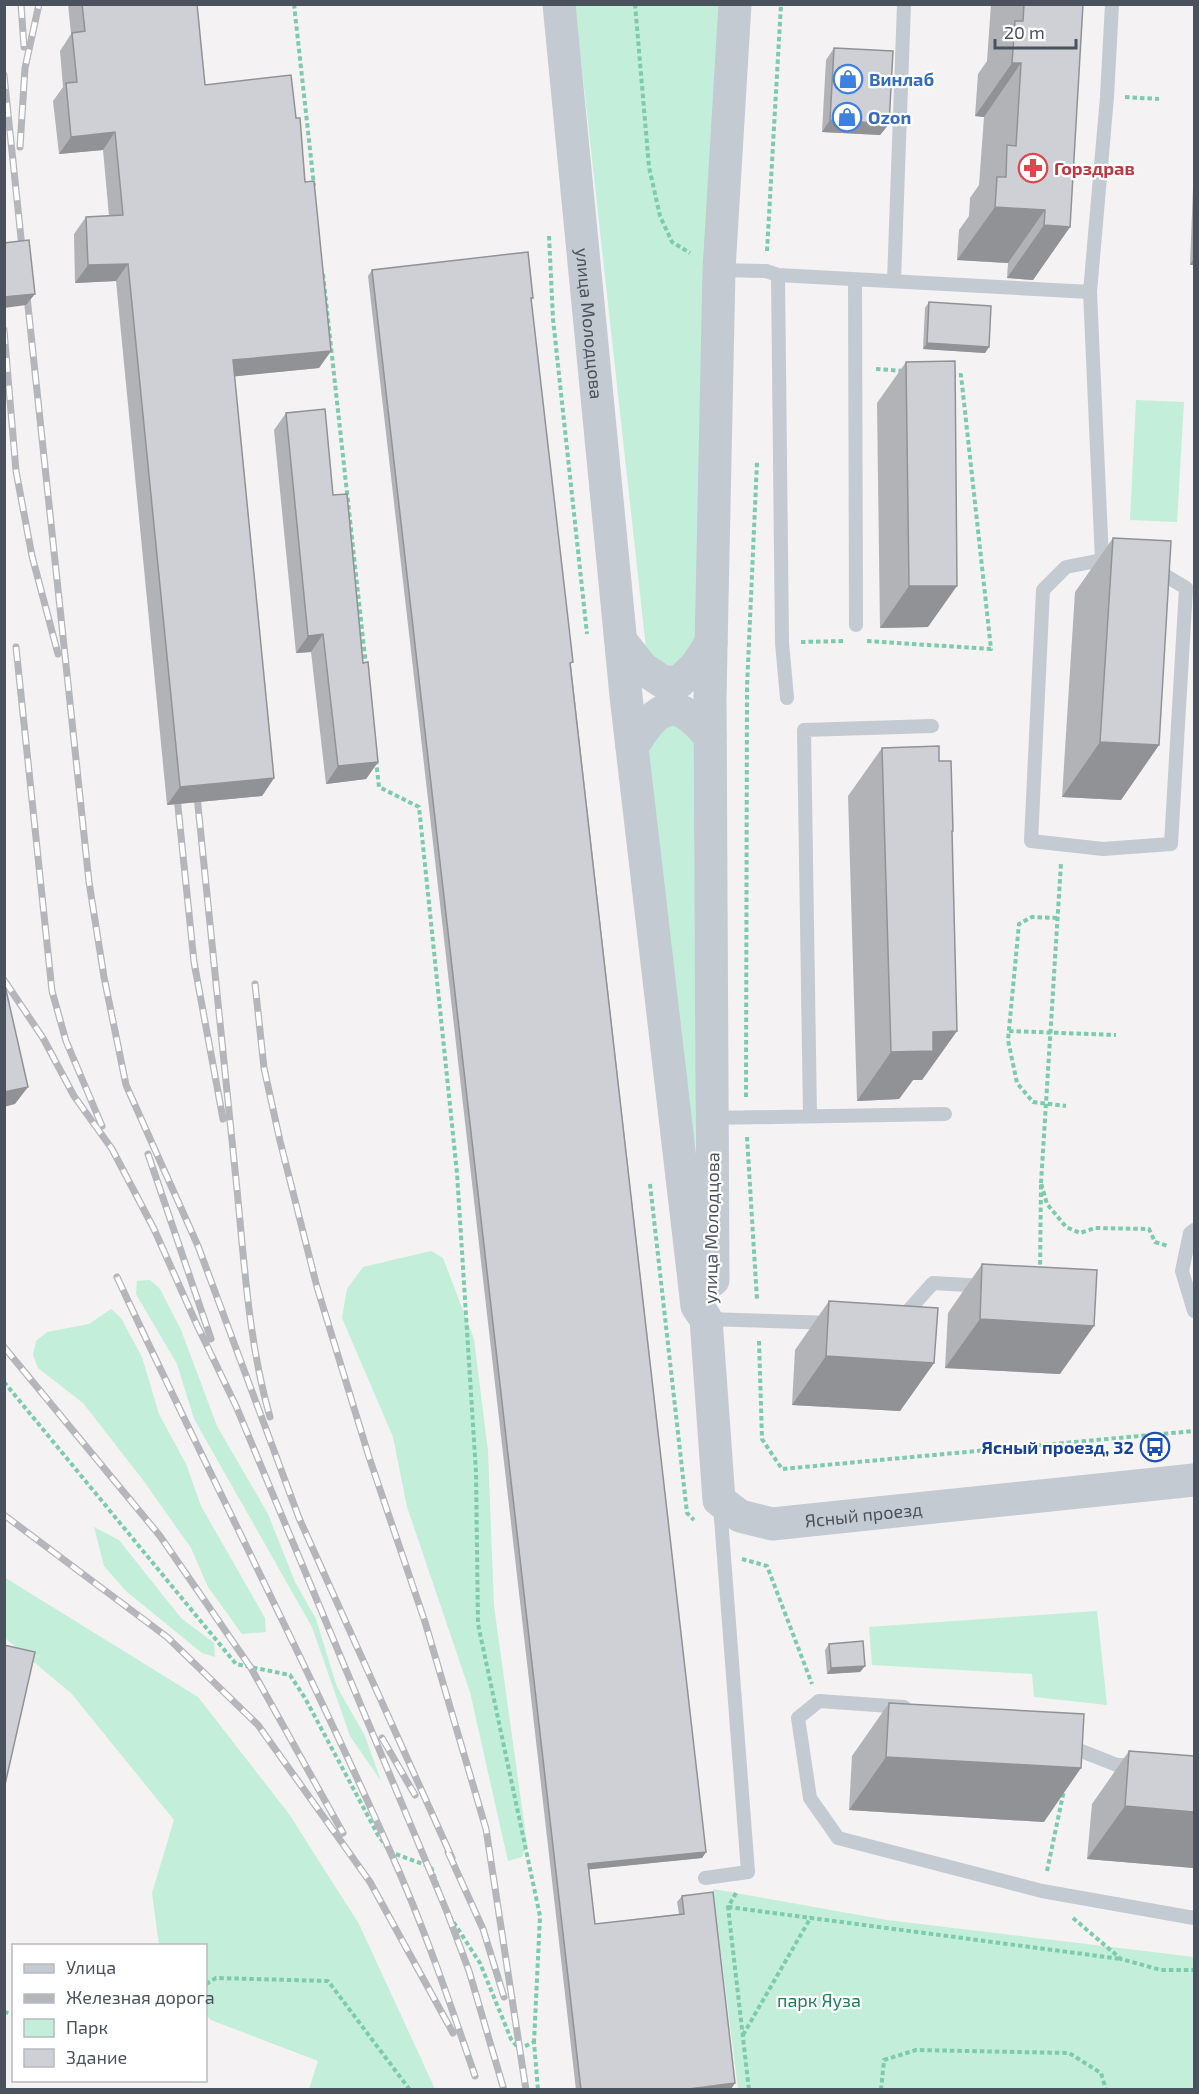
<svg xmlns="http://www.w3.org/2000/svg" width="1199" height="2094" font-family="'Exo 2',sans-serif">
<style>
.green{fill:#c3eed9}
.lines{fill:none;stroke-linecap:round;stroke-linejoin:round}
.path{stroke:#7ccbad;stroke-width:4;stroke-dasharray:4.5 3;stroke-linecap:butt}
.service{stroke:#c3cad2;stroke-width:14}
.tertiary{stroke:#c3cad2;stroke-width:33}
.rail-casing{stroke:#b4b6bb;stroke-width:7}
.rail{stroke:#fff;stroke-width:4.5;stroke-dasharray:14;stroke-linecap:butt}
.wall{fill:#b2b3b7}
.shaded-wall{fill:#919295}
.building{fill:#cfd0d5;stroke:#919295;stroke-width:1.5}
.labels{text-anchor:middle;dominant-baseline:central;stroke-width:4.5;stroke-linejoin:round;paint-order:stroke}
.shop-label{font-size:18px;font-weight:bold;fill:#366cbe;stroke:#fff;text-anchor:start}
.health-label{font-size:18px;font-weight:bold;fill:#be3a42;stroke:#fff;text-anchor:start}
.street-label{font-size:18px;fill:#4a525e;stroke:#fff}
.transit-label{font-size:18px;font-weight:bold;fill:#164399;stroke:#fff;text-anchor:end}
.park-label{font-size:18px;fill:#1c7f59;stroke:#fff}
</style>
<rect width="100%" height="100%" fill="#f4f2f2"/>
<!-- green -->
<path class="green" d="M575,5H719L703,642L679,667L659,665L646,648Z
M1136,400L1184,402L1177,522L1130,520Z
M662,724H680L699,741L695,1182L647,743Z
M431,1251L443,1258L474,1339L488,1451L494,1606L527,1844L522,1857L508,1861L470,1692L407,1507L393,1437L342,1318L347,1289L363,1267Z
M150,1280L160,1289L181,1330L217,1426L268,1514L295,1582L316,1619L337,1687L365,1736L381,1781L350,1736L312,1627L194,1419L177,1364L136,1294L137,1281Z
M111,1309L121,1318L142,1357L159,1414L186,1464L201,1506L265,1618L266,1632L242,1634L208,1587L191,1548L143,1480L83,1403L38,1368L33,1355L36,1341L47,1332L89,1324Z
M94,1527L119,1540L181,1618L214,1643L215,1657L202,1653L126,1591L104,1566Z
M4,1577L198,1697L289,1814L359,1924L435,2089H309L318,2061L211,2020L206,2015V1946L159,1945L152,1893L174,1820L71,1693L5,1638Z
M1097,1611L1107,1705L1034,1697L1032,1674L872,1665L869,1627Z
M713,1889L887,1920L1194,1957V2089H738Z"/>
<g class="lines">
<!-- path -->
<path class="path" d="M294,4L314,186
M635,4L649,167L660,216L672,242L690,253
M1125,97L1159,99
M549,236L553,319L587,634
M767,251L781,4
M323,274L366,666
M876,369L904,371
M867,641L991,649L961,375H950
M801,642L845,641
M376,760L379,787L419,807L457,1173L476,1472L478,1624L540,1916L534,2042
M1057,918L1032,917L1019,924L1008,1040L1017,1083L1033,1102L1066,1106
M1009,1031L1116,1035
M746,1097L747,687L757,462
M747,1137L757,1300
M1041,1183L1061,863
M650,1184L687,1513L694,1520
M1040,1272L1041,1183L1047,1204L1066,1227L1080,1233L1095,1228L1149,1229L1155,1242L1168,1246
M759,1341L762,1439L782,1469L1194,1431
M4,1382L236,1664L290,1675L305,1698L378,1835L390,1852L431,1867L447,1912L480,1963L511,2039L519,2049L534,2042L538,2090
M742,1559L767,1566L812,1684
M1047,1871L1064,1790
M736,1893L728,1907L749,2090
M728,1907L1121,1959
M1073,1918L1121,1959L1161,1970H1194
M206,1984L216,1978L328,1981L410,2090
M4,2012L14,2014
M743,2035L811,1917
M881,2090L884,2060L916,2050L1069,2053L1101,2073L1106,2090"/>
<!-- service -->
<path class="service" d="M719,270L766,271L778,275L1090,292L1107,97L1112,4
M778,275L782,643L787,698
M855,280L856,625
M894,281L904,4
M1090,292L1102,560L1066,567L1043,590L1031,841L1103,849L1171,844L1186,588L1153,568
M810,1116L804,730L932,726
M712,1118L945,1114
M1194,1230L1190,1233L1182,1271L1194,1311
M706,1319L833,1323
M900,1320L933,1283L985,1286
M904,1707L819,1701L798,1718L810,1798L838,1838L1042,1891L1194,1918
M1066,1745L1117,1765H1136
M705,1878L748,1872L720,1505"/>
<!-- tertiary -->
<g class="tertiary">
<path id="s1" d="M559,4L626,696L697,1306L706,1319L719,1500L740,1516L772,1524L1194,1480"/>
<path d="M621,641L642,668L663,682H679L696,666L711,643"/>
<path d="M632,747C658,704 676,694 710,737"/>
<path d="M713,1280L710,697L719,270L735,4"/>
</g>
<!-- rail casing -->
<g class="rail-casing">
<path id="rail" d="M21,4L24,47
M4,75L23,257
M20,147L25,68L39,4
M26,287L89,882L104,977L126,1085L198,1246L299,1518L452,1858
M4,330L16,471L32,556L58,654
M16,647L52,991L66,1041L102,1126
M196,786C209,914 222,1042 235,1170C244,1253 247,1337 270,1417
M176,787L194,962L223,1119
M4,980L43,1038L74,1096L112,1149L154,1229L196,1323L236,1406L447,1912L469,1971L504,2090
M255,984L264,1068L280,1141L317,1287L369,1457L425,1622L486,1829L526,2090
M148,1154L211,1339
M117,1277C206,1469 304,1657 390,1851C423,1924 449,2000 475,2076
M4,1347L160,1536L251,1668L343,1833
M4,1515L167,1637L258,1725L370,1882L453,2033
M382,1738L415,1795
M448,1852L483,1929L504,1997"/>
</g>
<!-- rail -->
<use href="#rail" class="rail"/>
</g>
<!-- wall -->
<path class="wall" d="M68,4H197L205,85L305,182L331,351L319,368L234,376L274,778L262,796L167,805L116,281L75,283L74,234L86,217L109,216L103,150L59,154L53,101L63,87L60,51L71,34Z
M991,4H1083L1070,227L1033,280L1007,278L1008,263L957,260L959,230L969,216L970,198L979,185L984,117L975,116L978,74L987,61Z
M834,48L889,124L880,135L822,132L826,60Z
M1194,161V265H1190Z
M372,270L533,298L531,301L571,665L706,1852L702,1858L589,1869L595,1924L679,1914L677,1902L682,1896L735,2083L731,2089L576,2090L368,276Z
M929,302L989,347L985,353L923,349L925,308Z
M906,362L928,627L880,628L877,403Z
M286,413L333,495L363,663L378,762L366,779L326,784L311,652L296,653L274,430Z
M1113,538L1159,745L1121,800L1062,797L1075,592Z
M882,748L939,761L957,1031L922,1080H913L899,1099L857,1101L848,796Z
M982,1264L1060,1374L945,1368L948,1313Z
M829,1301L934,1363L900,1411L792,1405L795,1350Z
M829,1644L865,1666L860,1672L827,1674L825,1650Z
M889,1703L1044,1822L849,1810L852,1756Z
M1129,1751L1194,1756V1868L1087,1859L1092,1804Z"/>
<!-- shaded-wall -->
<path class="shaded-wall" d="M1012,63H1021L984,117L975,116Z
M830,120L889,124L880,135L822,132Z
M115,132L103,150L59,154L71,137Z
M995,207L1045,210L1008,263L957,260Z
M1044,225L1070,227L1033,280L1007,278Z
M1194,258V265H1190Z
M128,264L116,281L75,283L88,265Z
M35,294L26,305L4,308V297Z
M927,343L989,347L985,353L923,349Z
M331,351L319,368L220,378L233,360Z
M909,586H957L928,627L880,628Z
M323,634L311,652L296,653L308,636Z
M1100,742L1159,745L1121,800L1062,797Z
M378,762L366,779L326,784L338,766Z
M274,778L262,796L167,805L180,787Z
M957,1031L922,1080H913L899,1099L857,1101L891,1052L933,1032Z
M28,1087L15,1104L4,1107V1092Z
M980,1319L1094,1326L1060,1374L945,1368Z
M826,1356L934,1363L900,1411L792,1405Z
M865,1666L860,1672L827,1674L831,1668Z
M886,1757L1081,1768L1044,1822L849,1810Z
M1125,1806L1194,1812V1868L1087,1859Z
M706,1852L702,1858L584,1870L588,1864Z
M735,2083L731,2089L728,2090H681Z"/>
<!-- building -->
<path class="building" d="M82,4H197L205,85L291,75L296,118H300L305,182L314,181L331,351L233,360L274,778L180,787L128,264L88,265L86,217L123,215L115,132L71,137L66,83L77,82L72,33L85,31Z
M1024,4H1083L1070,227L1044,225L1045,210L995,207L997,177H1006L1007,145L1016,146L1021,63H1012L1015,21H1023Z
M834,48L893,51L889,124L830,120Z
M29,240L35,294L4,297V243Z
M528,252L533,298H531L573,662L570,663L706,1852L588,1864L595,1924L684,1914L682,1896L713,1892L735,2083L681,2090H581L372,270Z
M929,302L991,306L989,347L927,343Z
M955,361L957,586H909L906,362Z
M325,409L333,495L347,494L363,663L368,662L378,762L338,766L323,634L308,636L286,413Z
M1113,538L1171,541L1159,745L1100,742Z
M939,746V761H951L953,831H952L957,1031L933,1032V1051L891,1052L882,748Z
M4,981L28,1087L4,1092Z
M982,1264L1097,1270L1094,1326L980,1319Z
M829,1301L938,1308L934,1363L826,1356Z
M863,1641L865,1666L831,1668L829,1644Z
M4,1645L35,1652L4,1789Z
M889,1703L1084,1714L1081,1768L886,1757Z
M1129,1751L1194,1756V1812L1125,1806Z"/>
<!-- icons -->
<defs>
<g id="shop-ring" transform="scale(1.5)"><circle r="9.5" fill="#fff" stroke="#3f7fe0" stroke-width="1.5"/><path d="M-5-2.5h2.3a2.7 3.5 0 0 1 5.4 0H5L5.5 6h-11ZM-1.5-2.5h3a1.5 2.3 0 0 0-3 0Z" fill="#3f7fe0"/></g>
<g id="pharmacy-ring" transform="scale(1.5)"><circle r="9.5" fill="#fff" stroke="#e0444e" stroke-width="1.5"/><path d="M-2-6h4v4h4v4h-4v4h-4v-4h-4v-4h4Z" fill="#e0444e"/></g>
<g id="bus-ring" transform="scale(1.5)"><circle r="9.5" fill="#fff" stroke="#1a4fb4" stroke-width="1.5"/><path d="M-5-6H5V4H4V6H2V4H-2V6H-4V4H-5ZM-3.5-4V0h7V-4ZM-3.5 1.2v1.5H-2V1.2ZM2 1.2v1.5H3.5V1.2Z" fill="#1a4fb4"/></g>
</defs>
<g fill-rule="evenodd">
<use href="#shop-ring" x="848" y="79"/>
<use href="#shop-ring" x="847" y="117"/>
<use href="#pharmacy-ring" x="1033" y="168"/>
<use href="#bus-ring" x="1155" y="1447"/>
</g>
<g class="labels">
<!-- shop labels -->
<g class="shop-label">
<text x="869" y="79">Винлаб</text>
<text x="868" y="117">Ozon</text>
</g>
<!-- health labels -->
<g class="health-label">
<text x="1054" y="168">Горздрав</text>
</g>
<!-- street labels -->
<g class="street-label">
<text stroke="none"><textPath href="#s1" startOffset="321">улица Молодцова</textPath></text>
<text transform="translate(711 1228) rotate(-89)">улица Молодцова</text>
<text stroke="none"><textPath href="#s1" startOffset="1658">Ясный проезд</textPath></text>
</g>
<!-- transit labels -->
<g class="transit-label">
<text x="1134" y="1447">Ясный проезд, 32</text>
</g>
<!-- park labels -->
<g class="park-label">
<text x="819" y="2000">парк Яуза</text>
</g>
</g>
<!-- border -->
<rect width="1199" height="2094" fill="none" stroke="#4a525e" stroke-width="12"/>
<!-- legend -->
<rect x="12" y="1944" width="195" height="138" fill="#ffffff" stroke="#b7babf" stroke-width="1.5"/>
<rect x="24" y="1964" width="30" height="9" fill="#c3cad2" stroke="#b7babf" stroke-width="1.5"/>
<text x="66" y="1974" font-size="18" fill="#4a525e">Улица</text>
<rect x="24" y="1994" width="30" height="9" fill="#b4b6bb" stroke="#b7babf" stroke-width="1.5"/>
<text x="66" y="2004" font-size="18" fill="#4a525e">Железная дорога</text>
<rect x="24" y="2019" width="30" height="18" fill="#c3eed9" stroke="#b7babf" stroke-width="1.5"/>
<text x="66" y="2034" font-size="18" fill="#4a525e">Парк</text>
<rect x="24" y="2049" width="30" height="18" fill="#cfd0d5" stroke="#b7babf" stroke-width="1.5"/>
<text x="66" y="2064" font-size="18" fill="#4a525e">Здание</text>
<!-- scale -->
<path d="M995 39v9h81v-9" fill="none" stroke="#4a525e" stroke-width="3"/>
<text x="1004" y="39" font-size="18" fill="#4a525e" stroke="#ffffff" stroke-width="4.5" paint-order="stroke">20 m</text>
</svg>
